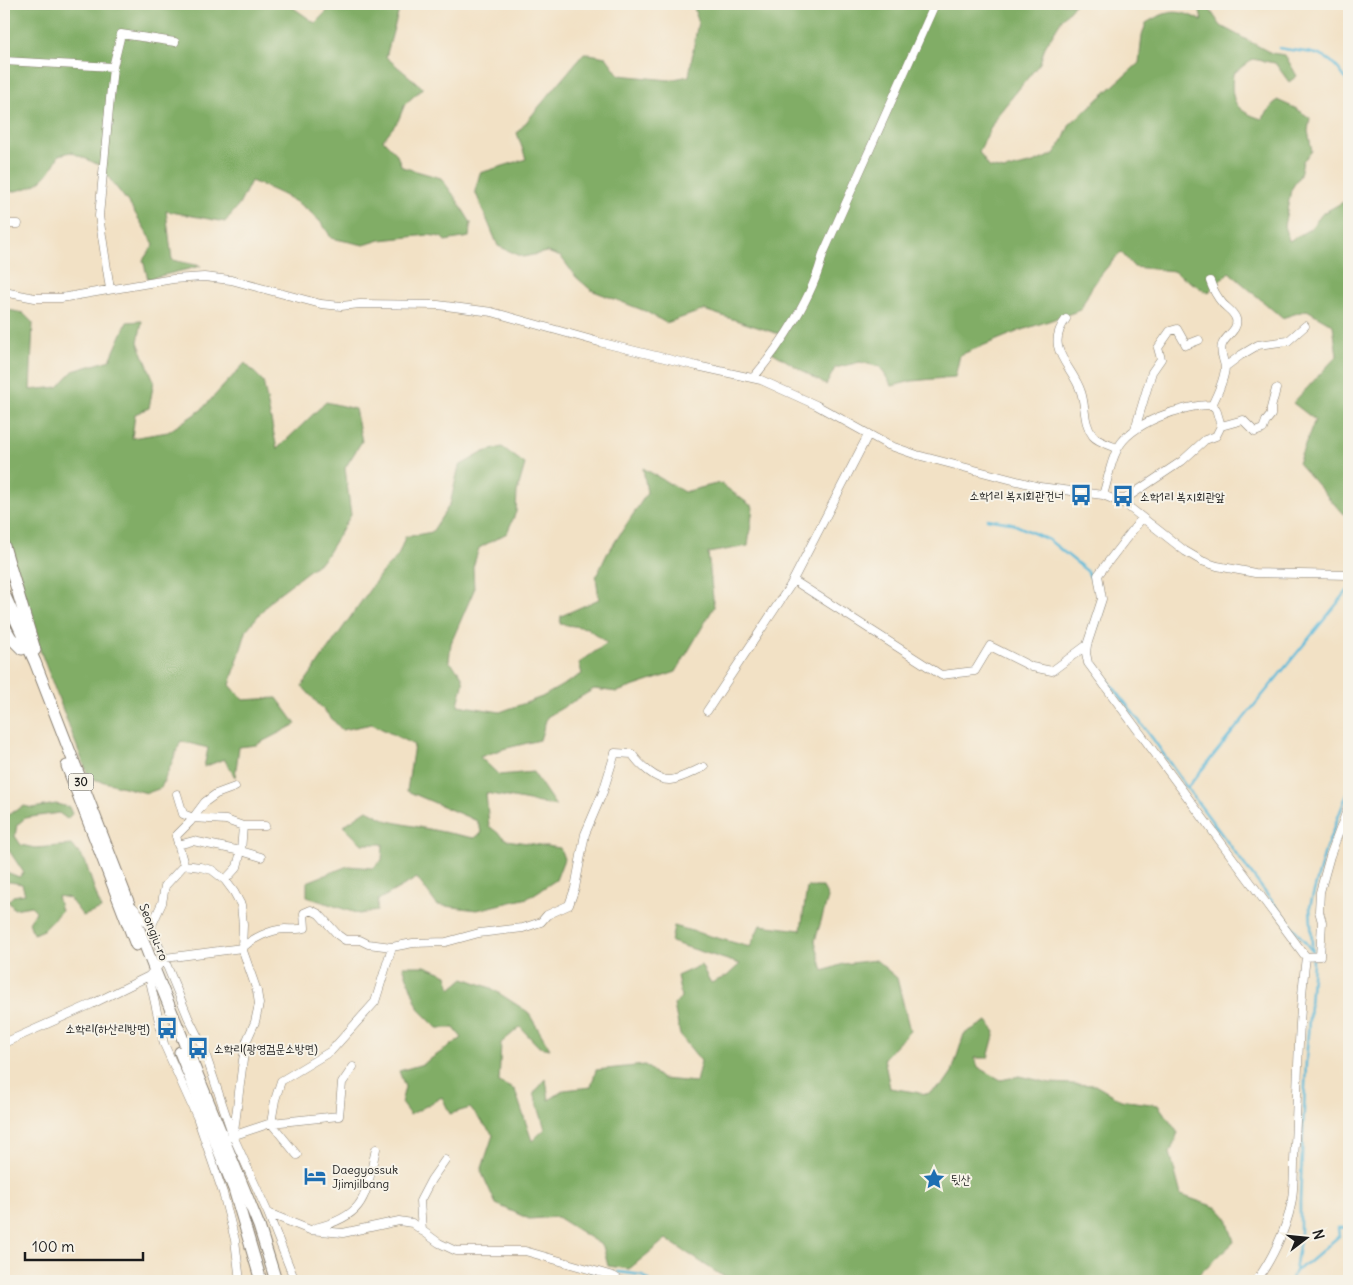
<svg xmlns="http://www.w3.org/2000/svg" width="1353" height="1285" font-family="Delius,'Poor Story',sans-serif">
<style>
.forest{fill:#81ad66;stroke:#4e6441}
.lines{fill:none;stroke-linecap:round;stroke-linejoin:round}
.stream{stroke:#5bb9d9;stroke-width:2.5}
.minor-casing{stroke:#877e70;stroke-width:9}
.highway-casing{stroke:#877e70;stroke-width:13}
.minor{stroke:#fff;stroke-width:8}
.highway{stroke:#fff;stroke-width:11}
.labels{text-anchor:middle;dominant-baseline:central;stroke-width:4;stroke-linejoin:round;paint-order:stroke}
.shield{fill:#f7f3e8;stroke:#5e5c59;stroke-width:1}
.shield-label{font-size:11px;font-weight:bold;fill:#1c1c1c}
.poi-label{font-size:12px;fill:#1c1c1c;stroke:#f7f3e8;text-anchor:start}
.street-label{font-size:12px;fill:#1c1c1c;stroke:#f7f3e8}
</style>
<rect width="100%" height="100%" fill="#f7f3e8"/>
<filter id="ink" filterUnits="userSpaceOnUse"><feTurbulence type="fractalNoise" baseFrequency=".02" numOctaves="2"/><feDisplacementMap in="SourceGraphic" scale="10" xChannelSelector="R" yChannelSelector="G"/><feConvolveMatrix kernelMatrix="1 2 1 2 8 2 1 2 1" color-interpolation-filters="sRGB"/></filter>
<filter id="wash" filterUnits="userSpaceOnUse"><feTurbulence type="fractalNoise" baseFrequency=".0096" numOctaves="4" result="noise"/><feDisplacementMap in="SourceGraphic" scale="20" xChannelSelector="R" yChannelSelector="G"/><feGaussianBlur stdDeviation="1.12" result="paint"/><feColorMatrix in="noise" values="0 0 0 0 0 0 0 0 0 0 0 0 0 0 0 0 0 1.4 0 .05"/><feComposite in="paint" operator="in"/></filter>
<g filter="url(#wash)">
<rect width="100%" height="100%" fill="#f2e1c5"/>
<!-- forest -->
<path class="forest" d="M7,4H288L315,23L329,9L328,4H397L399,10L386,57L423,88L405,104L398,121L383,140L396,153L402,167L441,178L455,197L471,223L469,237L445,241L441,237L428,235L380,240L364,245L331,238C316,207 281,193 251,181L239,205L225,222L166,211L172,260L201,266L148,279L143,260L154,244L130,205L99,165L71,152L59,155C45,184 35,188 4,193V5L5,6Z
M693,4H1075L1062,19L1045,47L1040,63L996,117L979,152L989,167L1004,170L1033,163L1054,154L1063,140L1070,124L1139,63L1142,36L1146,23C1169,9 1179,9 1202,21L1199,7L1196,4H1206L1221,26L1271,53L1285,55L1297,76L1289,82L1275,63L1252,59L1233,74C1230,101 1235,111 1262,119L1277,100L1297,109L1310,118L1308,131L1312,151L1303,161L1300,175L1291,190L1284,226L1289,241L1310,229L1323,213L1349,199V512L1343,514L1298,463L1315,420L1293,403L1337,356L1333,325L1307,310L1282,318L1229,272L1208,293L1173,271L1134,267L1121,252C1104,270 1089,287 1081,310L1019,331L960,355L955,377L912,381L892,386L880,367L860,362L835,368L826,385L767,349L782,335L704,310L666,323L645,311L591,290L576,277L561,257L547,252L523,257L498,246L475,191L480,173L526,159L517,133L584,53L606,57L619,75L669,80L689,76L698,21Z
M4,309L23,313L33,323L30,390L58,387L73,371L110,360L127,322L142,321L138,342L154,381L149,408L135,414L132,438L168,432L201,410L245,363L263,381L277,449L326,402L355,409L362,441L345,468L351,515L324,559L273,598L247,629L230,685L243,700L277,698L296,724L256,745L239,747L235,777L224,759L204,767L208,748L181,741L161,788L147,793L89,778L4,556Z
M502,447L525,464L517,492L516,512L507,533L479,548L473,567L474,590L451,643L449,661C470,682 463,680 458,705L500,712L542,697L582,674L579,663L607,643L587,628L560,624L561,616L599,599L596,577L607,554L647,493L643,468L684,492L720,483L753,507L748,546L708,553L714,607L676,672L617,692L594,689L547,717L540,740L503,749L480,757L499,775L533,772L556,806L486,793L489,826L507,840L560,848L564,859L556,880L528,898L477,910L437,905L417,878L378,900L377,911L359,914L307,897V882L348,866L373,868L382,860L383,844H362L343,826L367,810L388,821L474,838L482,833L477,821L407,791L414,745L372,724L342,730L302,686L382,572L398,556L405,537L432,532L450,504L459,466L484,452Z
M56,804L69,807L72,814L67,819L59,813L25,818L17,825L15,836L21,845L35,848L72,845L85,861L101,909L83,916L69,898L57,896L61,911L42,931L33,934L29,922L36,911L31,906L14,909L8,901L13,896L25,894L22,884L4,881V871L19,877L24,873L4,843V817L24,806L33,808Z
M807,887H823L828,898L815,941L823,971L843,964L876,960L897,978L910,1031L884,1058L890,1088L927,1094L943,1085L952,1072L964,1034L987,1021L995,1032L988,1058H975L978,1067L1001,1080L1020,1076L1050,1083L1095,1085L1121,1100L1158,1105L1178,1133L1170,1153L1181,1195L1218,1208L1227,1218L1234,1242L1198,1275L1167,1281H737L719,1274L666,1239L629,1269L608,1266L603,1246L557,1217L529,1219L496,1204L481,1171L493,1135L470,1108L450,1114L442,1097L410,1115L401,1103L405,1087L399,1071L423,1064L462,1038L454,1028H437L419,1010L403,966H425L447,975L451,989L464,978L491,988L528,1012L550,1049L539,1047L520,1027L501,1043L499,1082L515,1090L532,1141L545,1129L534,1093L546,1079L549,1100L564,1090L591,1087L596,1070L645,1065L662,1079L696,1082L701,1061L680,1035L674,1005L681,997L677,976L701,965L711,983L727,976L740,964L671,942L674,926L750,947L760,925L801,930Z"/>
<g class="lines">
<!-- stream -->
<path class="stream" d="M1279,48C1315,55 1329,48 1349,85
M987,519L1011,523L1049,540L1087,571L1097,590
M1097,627L1104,604L1103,601
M1092,641L1090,655L1094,662L1153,739L1187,788
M1313,952L1268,896L1187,788L1349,589
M1295,1271L1309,1262L1339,1236L1338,1228L1349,1227
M618,1272L642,1275L650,1281
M589,1281L591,1273
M1290,1281L1295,1271L1300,1239V1202L1306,1063L1313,962L1310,906L1325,851L1349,789"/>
</g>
</g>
<g filter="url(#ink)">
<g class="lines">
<!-- minor casing -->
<g class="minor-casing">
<path id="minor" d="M4,61L113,67
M4,224H18
M110,289L99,216L113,67L121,34L175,42
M4,292L35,298H61L173,279L204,277L231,280L321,304L341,306L360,304L438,305L492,312L599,342L697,366L761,380L816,405L888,445L917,455L1040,487L1103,495L1125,504L1185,551L1202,561L1217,566L1255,573L1349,575
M1066,319C1043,349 1073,366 1081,392C1086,407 1083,423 1093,436C1098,442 1110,445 1117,448
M1225,367L1241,355L1258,345L1288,341L1305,326
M753,378C781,345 813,297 823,254L935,4
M1221,426L1243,420L1255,432L1263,429L1266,421L1271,415V408L1276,389
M1135,429L1152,372L1161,359L1158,348L1170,331L1177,329L1186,345L1199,340
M1103,495C1108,480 1110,463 1117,450C1129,423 1185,404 1212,405
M1116,499H1125L1182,461L1205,440L1216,436L1221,426L1216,409L1212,405C1217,395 1224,380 1225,368C1225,361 1219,353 1222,345C1225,336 1239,330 1236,319C1234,312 1228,309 1223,304C1217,297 1213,290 1210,281
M1142,518L1098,575L1102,599L1087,645L1086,653L1088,663L1306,957C1298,1019 1298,1082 1295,1144C1293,1164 1295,1186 1291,1205C1286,1230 1271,1261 1256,1281
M793,580L941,675L975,671L990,646L1032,667L1052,671L1087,645
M707,711L790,586L868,435
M177,794L183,814L193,818L226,820L243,826H265
M178,845L193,841L241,851L261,857
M184,865L176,836L190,822L205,802L216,794L235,787
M225,880L237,867L241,851L243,826
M133,907L151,927L188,1017L203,1047L233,1136L268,1213L310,1230L343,1233L399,1221L412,1223L439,1243L456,1251H525L613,1276L621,1281
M151,927L162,903L165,886L184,865L200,867L212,870L225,880L234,892L241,905L243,925L242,948L257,991L259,1004L255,1022L247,1040L243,1060L234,1132
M1306,957L1320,956L1322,922L1319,911L1320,892L1330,856L1349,805
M149,976L164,1044L197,1117L223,1193L235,1240L240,1281
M4,1043L92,1004L149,976L165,958L242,948C253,938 270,930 285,929C292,929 298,930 305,928L304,913L311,910L319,914L338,935L345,940H360L368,944L392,947
M223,1139L271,1123L275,1100L281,1081L331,1051L375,1002L392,947L413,943L446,942L479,933L523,928L541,922L547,915L569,905L575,888L585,834L603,792L615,753L632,754C639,764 656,781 670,780C681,779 694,771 704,767
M297,1155L271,1123L339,1116L342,1083L353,1067
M268,1213L295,1281
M315,1228C368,1215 365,1195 376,1149
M422,1231L420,1201L431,1180L445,1160"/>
</g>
<!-- highway casing -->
<g class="highway-casing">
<path id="highway" d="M4,546L35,650
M4,594L35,662L155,971L259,1226L276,1281
M4,626L11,638L22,649
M67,766L136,945
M180,1052L234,1189L261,1281"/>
</g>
<!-- minor -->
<use href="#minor" class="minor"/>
<!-- highway -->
<use href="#highway" class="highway"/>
</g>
</g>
<!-- icons -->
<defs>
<g id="bus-bare" transform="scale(1.725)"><path d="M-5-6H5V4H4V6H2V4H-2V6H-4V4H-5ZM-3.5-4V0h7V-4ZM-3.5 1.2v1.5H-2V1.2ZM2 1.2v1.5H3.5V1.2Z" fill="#1f6fb2" stroke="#f7f3e8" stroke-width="2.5" paint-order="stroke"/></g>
<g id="hotel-bare" transform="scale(1.725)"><path d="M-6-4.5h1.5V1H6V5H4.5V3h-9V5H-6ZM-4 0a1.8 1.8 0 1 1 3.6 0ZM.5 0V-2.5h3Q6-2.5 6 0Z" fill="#1f6fb2" stroke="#f7f3e8" stroke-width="2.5" paint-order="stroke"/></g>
<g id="sight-bare" transform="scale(1.725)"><path d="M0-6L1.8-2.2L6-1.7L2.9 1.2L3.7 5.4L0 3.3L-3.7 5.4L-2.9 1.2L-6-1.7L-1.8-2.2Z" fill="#1f6fb2" stroke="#f7f3e8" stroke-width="2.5" paint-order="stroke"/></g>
</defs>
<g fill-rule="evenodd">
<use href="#bus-bare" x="1081" y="495"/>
<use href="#bus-bare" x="1123" y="496"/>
<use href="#bus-bare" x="167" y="1028"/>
<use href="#bus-bare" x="198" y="1048"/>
<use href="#hotel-bare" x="315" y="1176"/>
<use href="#sight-bare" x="934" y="1179"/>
</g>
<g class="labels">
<!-- shield labels -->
<rect class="shield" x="68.5" y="773.5" width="25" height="17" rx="4"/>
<g class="shield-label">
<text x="81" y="782">30</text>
</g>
<!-- poi labels -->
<g class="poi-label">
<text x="1064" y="495" text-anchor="end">소학1리 복지회관건너</text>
<text x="1140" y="496">소학1리 복지회관앞</text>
<text x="150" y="1028" text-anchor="end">소학리(하산리방면)</text>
<text x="214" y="1048">소학리(광영검문소방면)</text>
<text x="332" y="1169">Daegyossuk<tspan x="332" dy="14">Jjimjilbang</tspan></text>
<text x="951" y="1179">뒷산</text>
</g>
<!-- street labels -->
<g class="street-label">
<text transform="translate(154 932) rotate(69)">Seongju-ro</text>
</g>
</g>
<!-- margin -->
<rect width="1353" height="1285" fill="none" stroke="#f7f3e8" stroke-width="20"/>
<!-- north arrow -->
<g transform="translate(1306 1238) rotate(74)" stroke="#f7f3e8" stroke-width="4" paint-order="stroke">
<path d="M0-4L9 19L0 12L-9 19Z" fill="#1c1c1c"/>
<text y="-8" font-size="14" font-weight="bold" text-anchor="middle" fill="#1c1c1c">N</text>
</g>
<!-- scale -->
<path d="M25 1252v8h118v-8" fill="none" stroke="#1c1c1c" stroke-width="2.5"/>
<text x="32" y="1252" font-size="15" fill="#1c1c1c" stroke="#f7f3e8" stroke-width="4" paint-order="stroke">100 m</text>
</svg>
